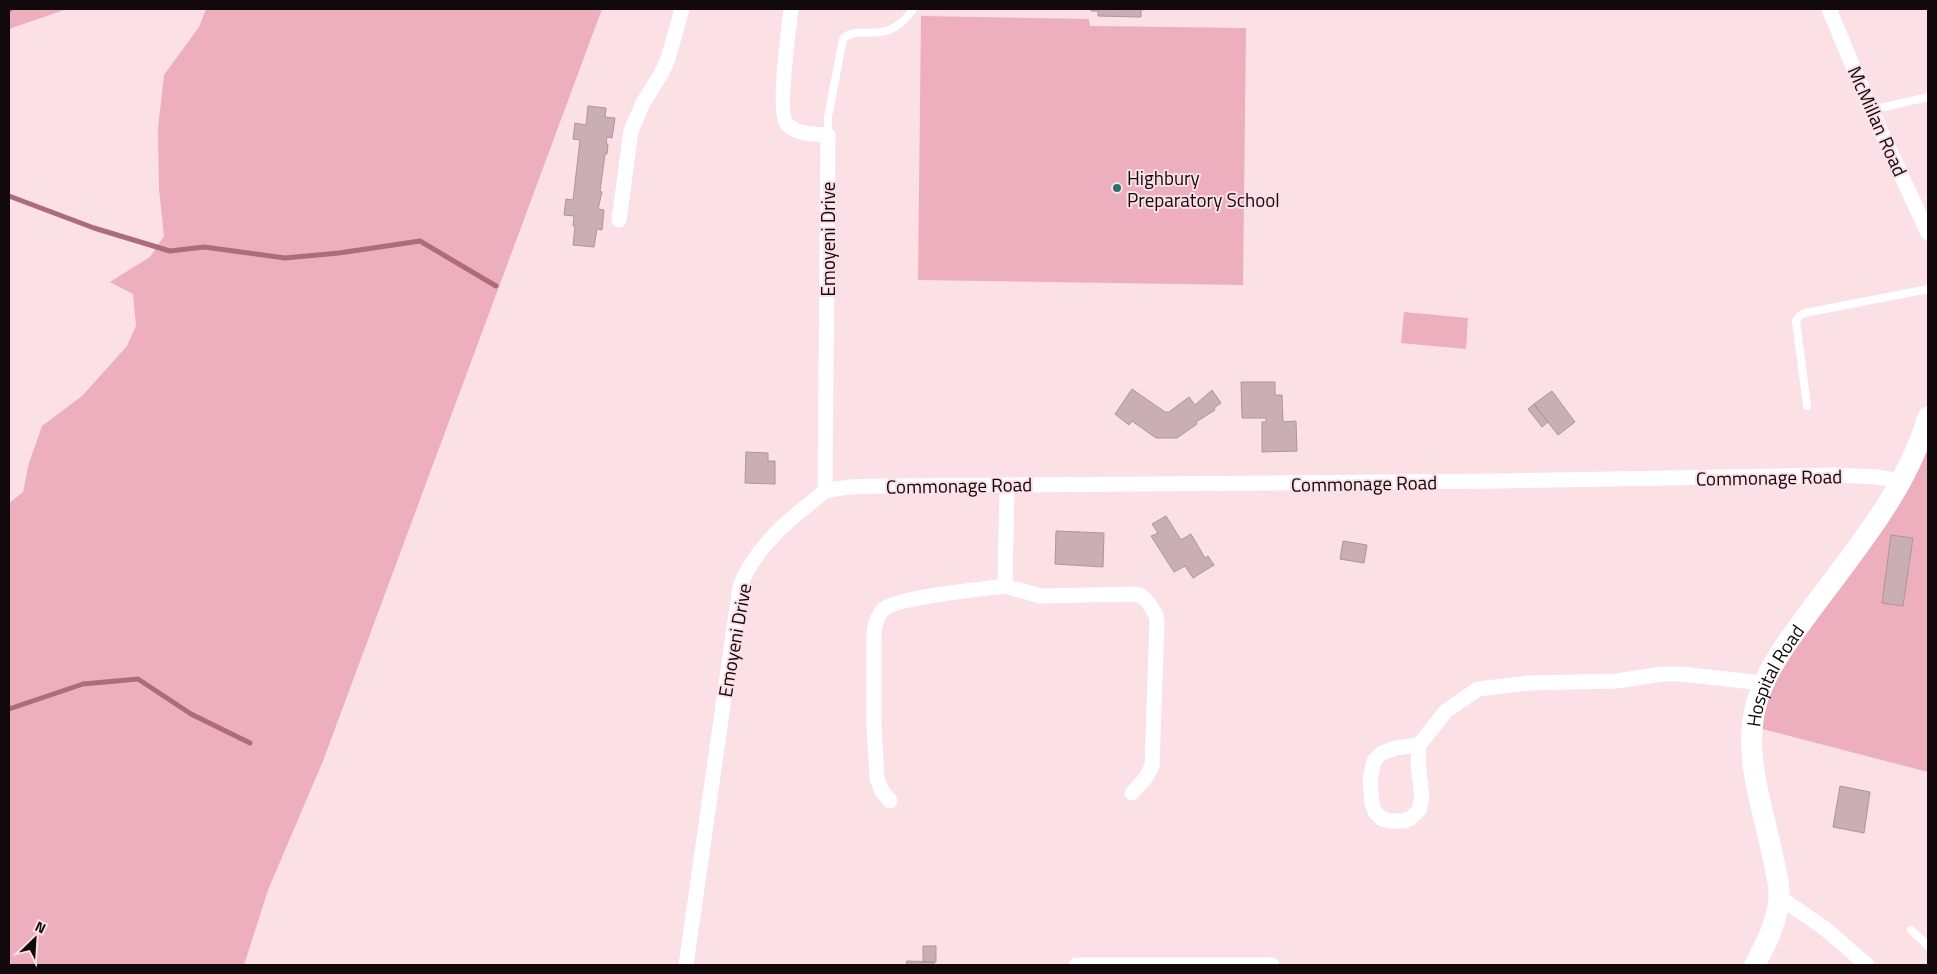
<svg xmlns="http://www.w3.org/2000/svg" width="1937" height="974" font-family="'Titillium Web',sans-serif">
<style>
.green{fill:#edafbd}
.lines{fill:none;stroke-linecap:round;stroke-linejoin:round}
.stream{stroke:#ad6c7c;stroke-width:5}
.building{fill:#c9afb4;stroke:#ae959a}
.lane{stroke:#fff;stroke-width:8}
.street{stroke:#fff;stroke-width:15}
.secondary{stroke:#fff;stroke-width:21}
.poi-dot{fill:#2a7269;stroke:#fbe0e5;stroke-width:2}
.labels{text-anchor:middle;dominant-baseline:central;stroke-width:4;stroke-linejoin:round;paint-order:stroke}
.street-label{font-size:19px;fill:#11090b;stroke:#fbe0e5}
.poi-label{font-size:19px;fill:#11090b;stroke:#fbe0e5;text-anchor:start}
</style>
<rect width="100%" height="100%" fill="#fbe0e5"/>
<!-- green -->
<path class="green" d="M9,9H67L9,29Z
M206,9H602L323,761L268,890L244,965H9V503L23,492L29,463L42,426L82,396L127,346L136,326L133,294L110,282L150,257L164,236L159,189L158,128L164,75L199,27Z
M921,16L1089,19L1090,26L1246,28L1243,285L918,280Z
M1404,312L1468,318L1466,349L1401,343Z
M1928,417V772L1751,726L1756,703L1849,560Z"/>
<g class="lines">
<!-- stream -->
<path class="stream" d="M9,9H10
M9,196L94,228L170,251L204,247L285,258L339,253L420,241L496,286
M9,709L83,684L138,679L191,714L250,743"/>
</g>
<!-- building -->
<path class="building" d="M1091,9H1148L1141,10V17L1098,16V11H1091Z
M588,106L606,108L605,117L615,118L612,138L607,137L606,144H608L607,154H605L600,191L602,192L598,209L604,210L602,230L597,229L594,247L573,245L575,226H573L574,216L564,215L566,199L573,200L580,140L573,139L575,123L586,125Z
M1241,382H1275V395H1282L1283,422L1296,421L1297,451L1262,452V422H1266V418H1242Z
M1132,389L1165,412H1169L1189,397L1195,405L1212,390L1221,403L1214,408L1215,410L1196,422L1197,424L1177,438H1156L1132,421L1129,425L1115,414Z
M1552,391L1575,422L1558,435L1534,404Z
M1534,404L1548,422L1542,427L1528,409Z
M746,452L768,453V461H775V484L745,483Z
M1166,516L1181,540L1191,534L1205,558L1208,556L1214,565L1193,578L1185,566L1174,572L1151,536L1158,533L1152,524Z
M1056,531L1104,533L1103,567L1055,564Z
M1891,535L1913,538L1903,606L1882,603Z
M1343,541L1367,545L1364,563L1340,559Z
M1840,786L1870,792L1864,833L1833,827Z
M923,946H936V962H923Z
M907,961L934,962V965H906Z"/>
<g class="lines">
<!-- lane -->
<path class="lane" d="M1871,110L1928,97
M828,135V117L843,39C858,22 887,49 913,9
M1807,406L1796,321L1799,316L1805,313L1928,289
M1911,930L1928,946"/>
<!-- street -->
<path class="street" d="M791,9C789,27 777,114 787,124C797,135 815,134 828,135L825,491
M1829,9L1871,110L1928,233
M619,220L631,131L643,103L661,74L668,59L682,9
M1007,485L1005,586L1040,596L1135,594L1142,596L1148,602L1156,615L1157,622L1152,766L1145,779L1132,793
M1419,745L1395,748L1382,753L1374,761L1370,779L1372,803L1375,812L1382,819L1390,821H1404L1411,818L1419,810L1422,797L1418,763L1419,745L1446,711L1478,689L1528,683L1617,681L1662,674H1681L1763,683
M890,801L882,791L877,779L874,725V633C875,623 877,615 884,609C898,597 983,589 1005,586
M1779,897L1823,927L1867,965
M686,965L740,586C753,552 784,523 812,502C816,498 822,493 827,491C850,485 873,486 896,486L1501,481L1836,475L1876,477L1903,481
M1076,965H1272"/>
<!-- secondary -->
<path class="secondary" id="s1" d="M1755,965C1766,943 1777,923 1779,898C1780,883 1775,868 1772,853C1762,804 1743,755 1756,705C1766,668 1791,637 1813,607C1857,548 1907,489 1928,417"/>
</g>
<!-- markers -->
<circle class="poi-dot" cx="1117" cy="188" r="5"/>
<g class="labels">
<!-- street labels -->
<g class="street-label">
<text transform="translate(1878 121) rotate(66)">McMillan Road</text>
<text transform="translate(827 239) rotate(-90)">Emoyeni Drive</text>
<text transform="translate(1769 477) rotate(-1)">Commonage Road</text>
<text transform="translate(1364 483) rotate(-1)">Commonage Road</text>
<text transform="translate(959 485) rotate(-1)">Commonage Road</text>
<text transform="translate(734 640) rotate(-80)">Emoyeni Drive</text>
<text stroke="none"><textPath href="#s1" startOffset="302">Hospital Road</textPath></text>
</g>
<!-- poi labels -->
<g class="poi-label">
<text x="1127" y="177">Highbury<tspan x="1127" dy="22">Preparatory School</tspan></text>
</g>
</g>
<!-- border -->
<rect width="1937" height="974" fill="none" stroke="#11090b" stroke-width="20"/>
<!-- north arrow -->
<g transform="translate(35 939) rotate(25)" stroke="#fbe0e5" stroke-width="4" paint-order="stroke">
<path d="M0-4L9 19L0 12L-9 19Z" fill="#11090b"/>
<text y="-8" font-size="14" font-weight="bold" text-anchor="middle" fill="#11090b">N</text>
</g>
</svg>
